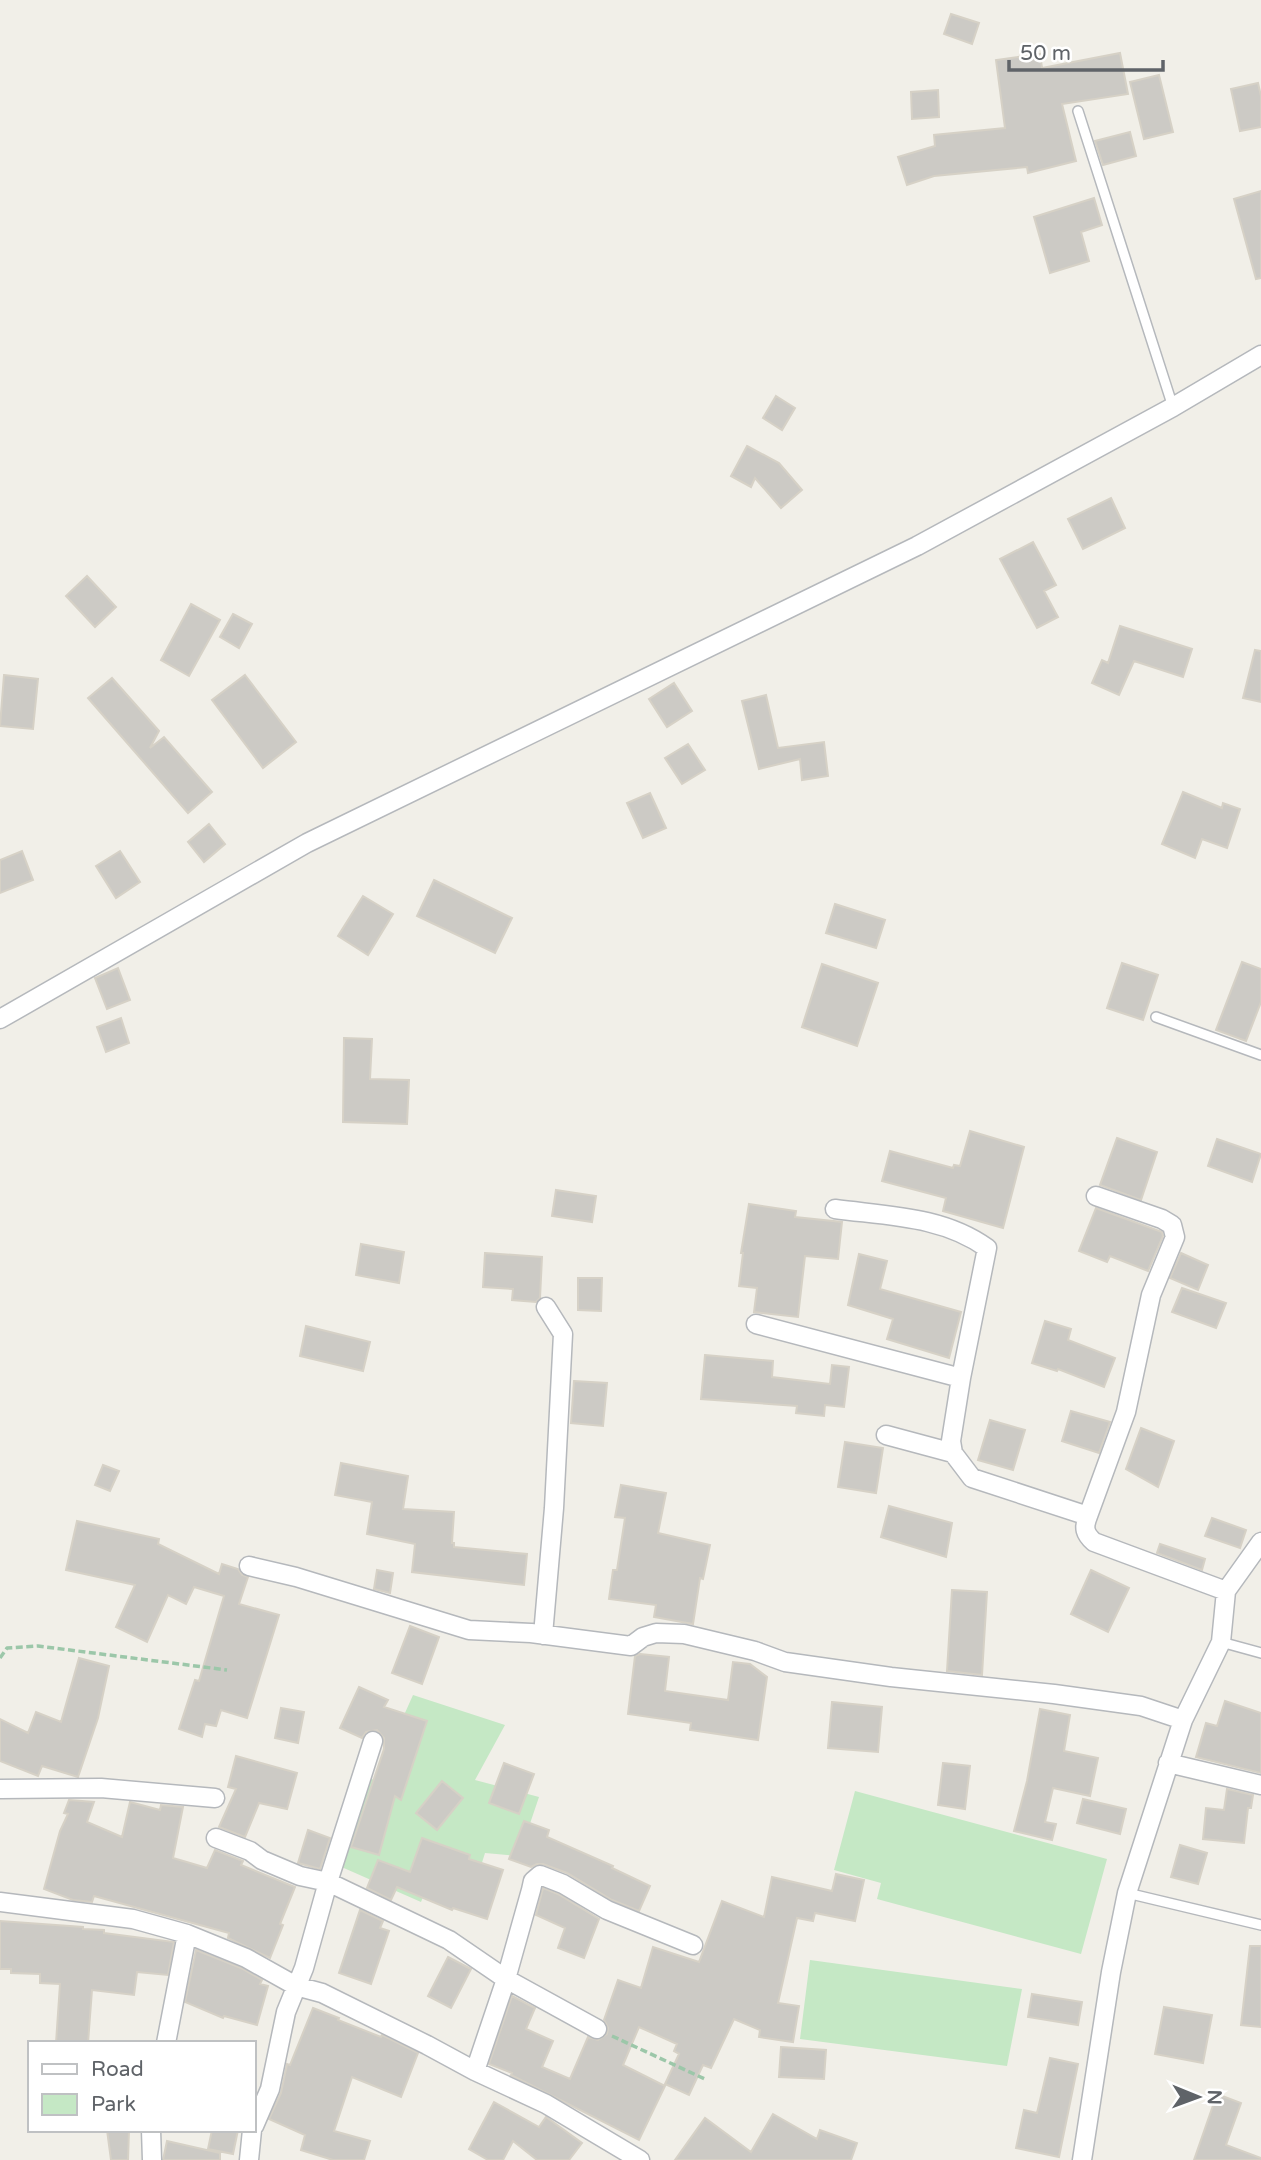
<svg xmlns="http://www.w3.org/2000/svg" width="1261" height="2160" font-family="'Varela Round',sans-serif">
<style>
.green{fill:#c5e8c5}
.building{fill:#cccac5;stroke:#d6d1c6;stroke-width:2}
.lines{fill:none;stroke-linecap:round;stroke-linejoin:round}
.lane-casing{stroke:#b5b8bc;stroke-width:12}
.street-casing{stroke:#b5b8bc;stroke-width:21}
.path{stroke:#9cc7a9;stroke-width:3.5;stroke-dasharray:7 3.5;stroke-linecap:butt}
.lane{stroke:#fff;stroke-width:9}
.street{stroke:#fff;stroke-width:18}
</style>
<rect width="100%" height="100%" fill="#f1efe8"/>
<!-- green -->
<path class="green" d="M413,1695L505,1725L475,1780L539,1797L519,1856L485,1853L475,1885L431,1877L421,1902L337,1865L359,1776L375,1780Z
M855,1791L1107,1859L1081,1954L877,1899L881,1883L834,1870Z
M810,1960L1022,1989L1007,2066L800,2039Z"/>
<!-- building -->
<path class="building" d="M951,14L979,23L972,44L944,34Z
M1120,53L1128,94L1062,104L1076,161L1028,173L1027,167L934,176L907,185L898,157L935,146L934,135L1005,128L996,60L1040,54L1042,68Z
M1159,75L1173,132L1144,139L1130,82Z
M1258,83L1261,96V127L1240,131L1231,89Z
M938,90L939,117L912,119L911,92Z
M1130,132L1136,156L1103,165L1095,141Z
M1261,191V278L1256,279L1234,199Z
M1094,198L1102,225L1081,232L1089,261L1050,273L1034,217Z
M776,396L795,408L782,430L763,418Z
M747,446L779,463L802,490L781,508L755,478L751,487L731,476Z
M1111,498L1125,528L1083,549L1068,519Z
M1033,542L1056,585L1044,591L1058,617L1037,628L1000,559Z
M87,576L116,607L95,627L66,596Z
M191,604L220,620L189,676L161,660Z
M233,614L252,624L239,648L220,637Z
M1120,626L1192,649L1183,677L1134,661L1119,695L1092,683L1102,660L1108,663Z
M1255,650L1261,651V702L1243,698Z
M4,675L38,679L33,729L0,726Z
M245,675L296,742L263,768L212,700Z
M112,678L159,731L150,748L164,737L212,792L188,813L88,698Z
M674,683L692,711L667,727L649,699Z
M766,695L778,748L824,742L828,776L802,780L800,759L759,769L742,701Z
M688,744L705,770L682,784L665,758Z
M1183,792L1222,808L1223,803L1240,809L1227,848L1202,839L1195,858L1162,844Z
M650,793L666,828L643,838L627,803Z
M209,824L225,844L204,862L188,842Z
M22,851L33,880L0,893V860Z
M120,851L140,882L116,898L96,866Z
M434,880L512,918L495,953L417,916Z
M363,896L393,914L368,955L338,936Z
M835,904L885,920L876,948L826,933Z
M1242,962L1261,969V1002L1246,1041L1216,1030Z
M1122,963L1158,975L1143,1020L1107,1008Z
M822,964L878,983L857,1046L802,1027Z
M118,968L130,1000L107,1009L95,978Z
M121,1018L129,1043L106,1052L97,1027Z
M344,1038L372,1039L370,1079L409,1080L407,1124L343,1122Z
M970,1131L1024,1147L1003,1228L943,1211L946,1198L882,1181L890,1151L953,1168L954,1165L960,1166Z
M1117,1138L1157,1152L1141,1200L1100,1185Z
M1217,1139L1261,1154L1252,1182L1208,1166Z
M556,1190L596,1196L592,1222L552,1216Z
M749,1204L796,1211L795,1217L842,1222L838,1259L805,1256L798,1317L754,1312L757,1288L739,1286L743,1253H741Z
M1096,1208L1162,1232L1163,1236L1148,1271L1110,1256L1107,1262L1079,1251Z
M361,1244L404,1252L399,1283L356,1275Z
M485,1253L542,1257L540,1298L536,1302L512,1300L513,1289L483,1287Z
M1181,1253L1208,1265L1198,1290L1170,1278Z
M859,1254L887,1261L880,1289L961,1312L949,1358L887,1339L893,1319L848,1305Z
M578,1278H602L601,1311L578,1310Z
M1182,1288L1226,1303L1216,1328L1172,1312Z
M1045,1321L1071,1329L1068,1340L1115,1358L1104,1387L1058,1369L1057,1371L1032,1363Z
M306,1326L370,1342L363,1371L300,1356Z
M705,1355L773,1361L772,1377L830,1384L832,1365L849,1367L844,1407L825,1405L824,1416L796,1413L797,1406L701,1399Z
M574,1381L607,1383L603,1426L571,1423Z
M1071,1411L1110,1422L1099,1453L1062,1441Z
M990,1420L1025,1430L1013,1470L978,1460Z
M1141,1428L1174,1441L1158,1487L1126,1469Z
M845,1442L883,1448L876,1493L838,1487Z
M341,1463L408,1476L403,1509L454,1512L452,1543H454V1547L527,1554L524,1585L412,1572L415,1544L367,1534L372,1502L335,1495Z
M103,1465L119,1471L110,1491L95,1485Z
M621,1485L666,1493L658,1533L710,1545L703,1579L700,1578L693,1624L654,1617L656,1605L609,1599L613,1570H617L625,1518L615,1517Z
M889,1506L952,1523L946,1557L881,1537Z
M1212,1518L1246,1530L1240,1548L1205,1536Z
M77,1521L159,1539L158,1544L219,1574L222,1564L238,1569L242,1575L248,1577L239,1604L279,1615L247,1718L221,1710L216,1726L205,1724L202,1737L179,1729L195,1680L199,1681L224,1596L194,1587L186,1604L168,1595L147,1642L116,1627L135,1585L66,1570Z
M1160,1544L1205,1559L1202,1570L1157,1553Z
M377,1570L393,1573L390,1593L374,1589Z
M1091,1570L1129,1588L1108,1632L1071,1614Z
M952,1590L987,1592L982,1675L947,1671Z
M410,1626L439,1637L422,1684L392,1673Z
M640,1654L669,1657L665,1691L728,1700L733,1662L750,1664L767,1677L758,1740L690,1730L691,1723L628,1714L635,1656Z
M79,1658L109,1666L98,1718L78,1777L42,1766L38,1776L0,1761V1719L28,1733L36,1712L61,1722Z
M359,1687L388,1700L384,1707L427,1721L401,1800L395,1796L379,1855L351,1847L384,1749V1738L377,1730L366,1732L362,1738L340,1728Z
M1225,1701L1261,1713V1773L1196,1757L1206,1723L1217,1726Z
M832,1702L882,1707L878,1752L828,1748Z
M281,1708L304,1712L298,1743L275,1738Z
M1040,1709L1070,1715L1064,1751L1098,1758L1090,1796L1053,1788L1045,1822L1056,1824L1052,1840L1014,1831L1027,1781Z
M236,1756L297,1773L287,1809L259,1803L245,1837L219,1827L236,1789L228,1787Z
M504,1763L534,1774L519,1814L489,1803Z
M943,1763L970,1766L965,1809L938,1805Z
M442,1781L463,1798L437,1830L416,1813Z
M1227,1789L1253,1795L1251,1808H1248L1244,1843L1203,1839L1206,1808L1224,1810Z
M1083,1799L1126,1809L1120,1834L1077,1823Z
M69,1800L94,1802L87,1822L122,1837L130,1802L160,1810L161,1805L183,1807L173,1858L207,1868L215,1850L243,1861L241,1865L295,1887L280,1924L283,1925L270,1958L228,1938L229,1933L94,1896L92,1902L73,1900L44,1889L60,1831L68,1814L64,1813Z
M524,1821L549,1830L547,1837L613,1866L612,1868L650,1886L639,1911L612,1900L567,1873L543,1864H537L531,1867L509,1859Z
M308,1830L330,1838L320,1869L298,1863Z
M422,1838L470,1855L469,1859L503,1870L487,1919L453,1908L452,1910L397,1887L391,1900L367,1888L378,1860L410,1872Z
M1180,1845L1207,1853L1198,1884L1171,1877Z
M836,1874L864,1880L855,1921L815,1913L813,1921L797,1918L778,2003L799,2006L793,2042L759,2037L760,2030L734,2019L711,2068L703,2065L689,2095L665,2084L679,2054L674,2051L677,2044L639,2027L623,2065L665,2086L639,2140L511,2075L512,2073L489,2064L512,1996L535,2008L526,2029L553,2041L542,2067L570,2079L588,2037L598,2040L607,2034L608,2028L604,2020L618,1980L641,1988L653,1947L699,1962L722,1901L764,1917L772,1877L832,1891Z
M543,1888L558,1894L599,1919L584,1958L558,1948L565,1928L536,1915Z
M360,1910L383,1921L380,1928L389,1931L371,1984L339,1973Z
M0,1921L83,1927V1929L104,1930V1933L174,1942L168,1975L137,1972L134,1995L92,1990L88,2043H56L60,1984L40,1983V1974L11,1973V1969H0Z
M1250,1946H1261V2027L1241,2025Z
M196,1950L241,1968L262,1980L260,1984L268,1986L257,2025L224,2016L223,2018L185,2002Z
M448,1957L471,1969L451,2008L428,1996Z
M1032,1994L1082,2002L1078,2025L1028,2017Z
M1164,2007L1212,2015L1203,2063L1155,2054Z
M313,2008L339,2018L338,2020L381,2037L382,2035L418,2053L401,2097L352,2077L334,2131L370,2141L364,2160H333L301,2150L305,2135L269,2119L281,2093L287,2064L290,2065Z
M781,2047L826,2050L824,2079L779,2077Z
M1050,2058L1078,2064L1059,2157L1016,2148L1024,2110L1037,2113Z
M1217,2094L1241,2103L1226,2145L1261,2158L1260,2160H1194Z
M494,2102L539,2127L546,2117L582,2143L569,2160H537L513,2141L503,2160H488L469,2149Z
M773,2114L817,2139L820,2130L857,2143L851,2160H675L705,2118L751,2152Z
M107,2130H129L128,2160H111Z
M212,2130H238L233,2154L208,2149Z
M167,2141L220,2153V2160H163Z"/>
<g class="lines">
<!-- lane casing -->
<g class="lane-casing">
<path id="lane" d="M1078,111L1173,407
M1156,1017L1261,1055
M1221,1642L1261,1653
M1127,1893L1261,1925"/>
</g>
<!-- street casing -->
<g class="street-casing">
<path id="street" d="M0,1019L307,843L917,546L1173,407L1261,355
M756,1324L961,1378L987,1248C943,1216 887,1216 835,1209
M961,1378L951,1441L953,1453L972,1478L1088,1516C1083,1528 1085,1534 1094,1542L1226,1591
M886,1435L953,1453
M1088,1516L1126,1412L1151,1295L1175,1237L1172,1225L1162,1219L1096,1196
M249,1566L296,1577L469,1630L531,1633L631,1646L643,1637L656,1633L684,1634L755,1651L785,1662L891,1677L1054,1694L1141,1706L1183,1720
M543,1635L554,1508L563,1334L546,1307
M1168,1763L1261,1785
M0,1789L101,1788L215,1798
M216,1838L250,1851L262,1860L300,1876L328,1882L449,1940L506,1979L597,2029
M0,1902L133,1919L187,1934L246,1958L296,1986L322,1993L427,2045L475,2071L546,2104L640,2160
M166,2043L187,1934
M475,2071L506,1979L531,1890L533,1881L540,1875L563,1884L607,1910L693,1945
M254,2126L270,2089L286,2012L304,1968L328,1882L373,1741
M151,2130L152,2160
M249,2160L252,2130
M1082,2160L1111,1972L1127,1893L1183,1720L1221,1642L1226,1591L1261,1542"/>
</g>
<!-- path -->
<path class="path" d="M0,1658L7,1648L38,1646L227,1670
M612,2036L707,2080"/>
<!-- lane -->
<use href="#lane" class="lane"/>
<!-- street -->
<use href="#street" class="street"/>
</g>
<!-- legend -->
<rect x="28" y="2041" width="228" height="91" fill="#ffffff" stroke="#bfc1c3" stroke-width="2"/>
<rect x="42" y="2064" width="35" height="10" fill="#ffffff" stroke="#bfc1c3" stroke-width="2"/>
<text x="91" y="2076" font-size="21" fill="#5f6368">Road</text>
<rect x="42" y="2094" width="35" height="21" fill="#c5e8c5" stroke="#bfc1c3" stroke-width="2"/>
<text x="91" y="2111" font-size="21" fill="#5f6368">Park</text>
<!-- north arrow -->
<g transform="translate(1198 2097) rotate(91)" stroke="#ffffff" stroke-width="5" paint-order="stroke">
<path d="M0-5L12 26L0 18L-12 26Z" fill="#5f6368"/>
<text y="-10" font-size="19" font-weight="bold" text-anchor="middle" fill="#5f6368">N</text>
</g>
<!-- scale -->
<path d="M1009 60v10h154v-10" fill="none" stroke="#5f6368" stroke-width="3.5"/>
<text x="1020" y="60" font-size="21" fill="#5f6368" stroke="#ffffff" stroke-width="5" paint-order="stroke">50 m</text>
</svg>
